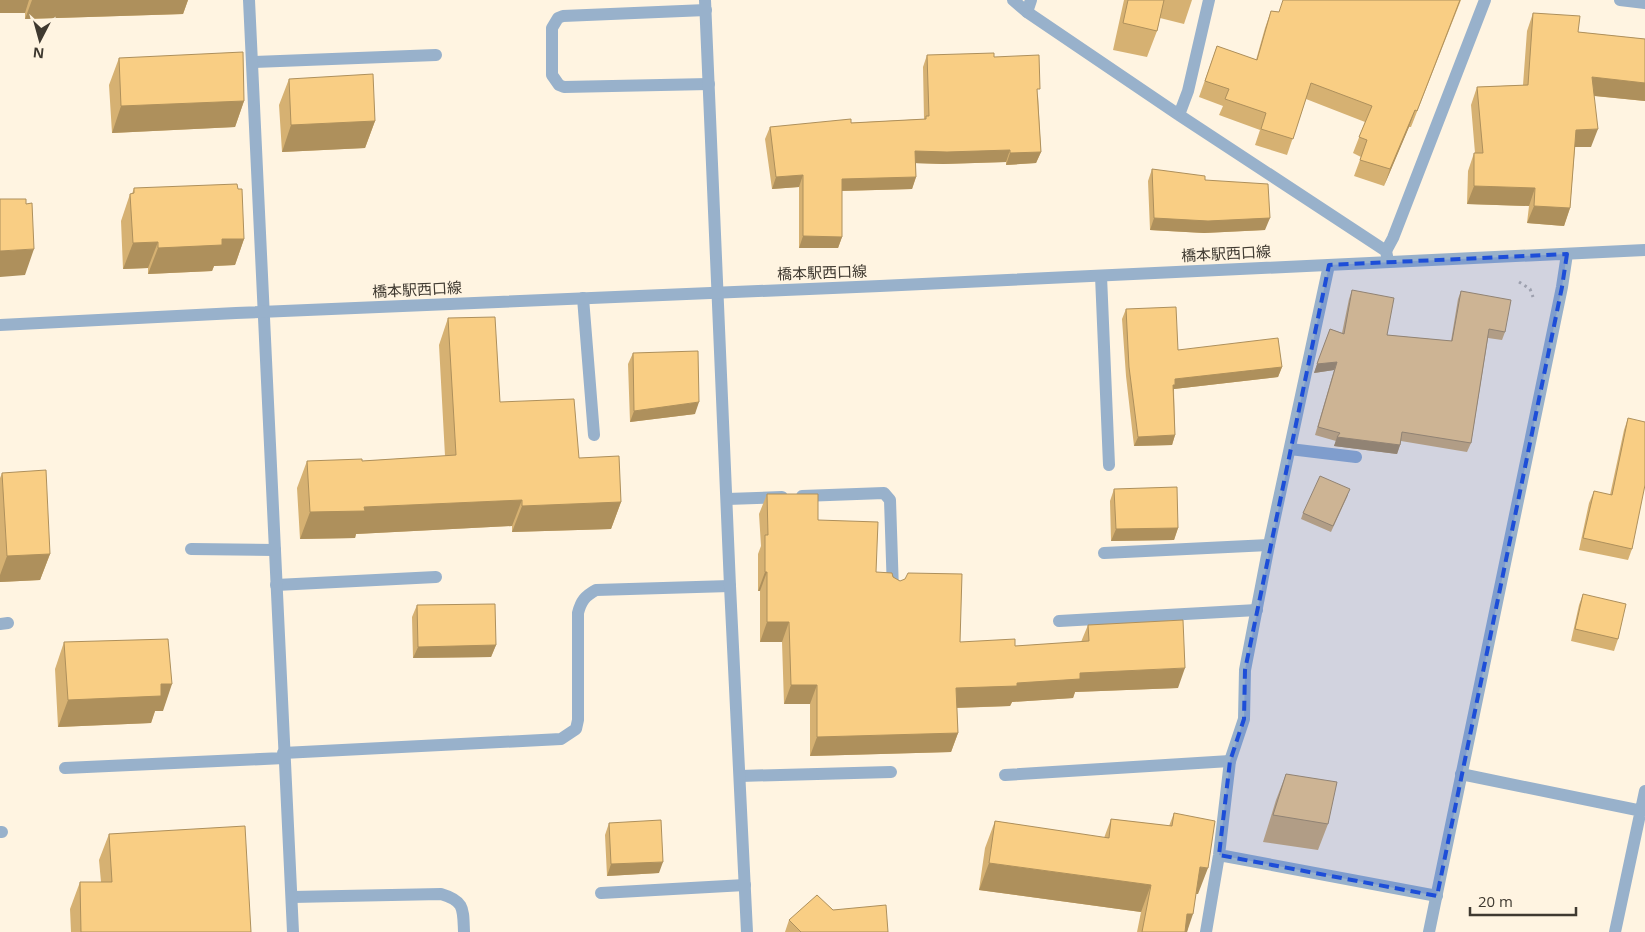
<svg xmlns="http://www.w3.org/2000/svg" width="1645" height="932" font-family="'Open Sans','Noto Sans JP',sans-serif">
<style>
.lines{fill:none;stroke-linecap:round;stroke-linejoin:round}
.path{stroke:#bdb4a4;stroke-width:3;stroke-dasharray:2.5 4;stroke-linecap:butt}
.service{stroke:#98b1cb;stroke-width:12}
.minor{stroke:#98b1cb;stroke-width:12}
.tertiary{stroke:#98b1cb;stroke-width:12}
.wall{fill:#d6b172}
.shaded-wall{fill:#ae905c}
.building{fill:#f9ce84;stroke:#ae905c}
.marked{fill:#1d4ed8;fill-opacity:0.2;stroke:#1d4ed8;stroke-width:4;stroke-dasharray:10 6;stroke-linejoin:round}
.labels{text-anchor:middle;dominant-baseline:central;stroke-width:4;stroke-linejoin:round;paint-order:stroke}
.street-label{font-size:15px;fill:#3f3930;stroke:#fff4e1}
</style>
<rect width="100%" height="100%" fill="#fff4e1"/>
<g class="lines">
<!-- path -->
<path class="path" d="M1519,282L1530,289L1533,297"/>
<!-- service -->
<path class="service" d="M1620,0L1645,3
M706,10L563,16L558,18L552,28V75L559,85L564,87L709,84
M1027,12L1031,0
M252,62L436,55
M1386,251L1393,238L1485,0
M1101,276L1109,465
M583,298L594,435
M1290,449L1356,457
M802,496L884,493L890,500L893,591
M727,499L782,497
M191,549L275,550
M1104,553L1269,545
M276,585L436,577
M1059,621L1257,610
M0,624L8,623
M283,753L561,739L576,729L578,720V613C581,601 585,596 596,590L730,586
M65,768L284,758
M1005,775L1230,761
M740,776L891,772
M0,832H2
M601,893L745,885
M292,897L441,894C465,901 463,909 464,932"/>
<!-- minor -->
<path class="minor" d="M249,0L293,932
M705,0L730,586L747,932
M1013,0L1027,12L1179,115L1386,251L1388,261
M1179,115L1188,91L1209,0
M1461,774L1642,811
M1219,855L1437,896
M1206,932L1219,855L1230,761L1244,719L1245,670L1269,545L1329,265
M1615,932L1645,791"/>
<!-- tertiary -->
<path class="tertiary" d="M0,325L236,313L880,286L1645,250
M1429,932L1562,287L1567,254"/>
</g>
<!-- wall -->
<path class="wall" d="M0,0H188L183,14L25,19V13H0Z
M1124,0H1192L1184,24L1160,18L1157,31L1147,57L1113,50Z
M1461,0L1411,127H1409L1384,186L1354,176L1361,157L1353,153L1365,122L1306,99L1287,155L1255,145L1260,130L1219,115L1223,106L1199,97L1217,46L1256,60L1265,28L1271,11L1279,12Z
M1533,13L1578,32L1645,39V101L1594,96L1591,147H1575L1570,208L1564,226L1527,223L1529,206L1467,204L1468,171L1474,153H1475L1471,105L1477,87L1523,85L1527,31Z
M927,55L994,57L1038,96L1041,152L1036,163L1006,165V162L943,164L916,163V177L912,189L842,191V237L838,248H799V187L772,189L765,139L770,127L924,119L923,67Z
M119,58L244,101L235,127L112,133L109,85Z
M289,79L375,121L365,148L282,152L279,105Z
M1152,169L1205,180L1265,230L1204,233L1150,230L1148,181Z
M134,188L244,239L235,265L214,266L212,271L148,274V268L123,269L121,221L130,194H132Z
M1352,290L1387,335L1451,341L1458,299L1461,291L1505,332L1502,340L1488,338L1471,443L1467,452L1401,441L1400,445L1397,454L1334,446L1336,441L1315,435L1334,370L1314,373L1315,370L1330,329L1342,333L1349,299Z
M1126,309L1178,350L1282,367L1278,377L1174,389L1175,435L1172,445L1134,446L1126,376L1122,319Z
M448,318L500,402L579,458L621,502L611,529L512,532V526L356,534L355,538L300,539L297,488L307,461H362L445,456L439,345Z
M633,353L695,414L630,422L628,364Z
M1628,418L1632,549L1628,560L1579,550L1589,503L1594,491L1610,495L1624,430Z
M2,473L50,554L40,580L0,582V478Z
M1114,489L1178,528L1174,540L1111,541L1110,501Z
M767,494L818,520L876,572L893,577L960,642L1015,646L1081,642L1088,625L1178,688L1075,692L1073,698L1012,702L1010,706L957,708L958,733L951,752L810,756V704H784L782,642H760V591H758V554L761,546L759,514Z
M1348,495L1331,532L1301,519L1303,513Z
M1583,594L1618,639L1614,651L1571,641L1579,605Z
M417,605L496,645L491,657L413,658L412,617Z
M64,642L163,711H155L151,723L58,727L55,669Z
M1286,774L1328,824L1318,850L1263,842L1276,800Z
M1174,813L1198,894H1196L1187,932H1137L1141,912L979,890L985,848L995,821L1104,838L1111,819L1169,826Z
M609,823L659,873L607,876L605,835Z
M109,834L251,932H71L70,909L80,882H101L99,860Z
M789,920L888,932H785Z"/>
<!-- shaded-wall -->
<path class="shaded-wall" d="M0,0H29L25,13H0Z
M32,0H188L183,14L25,19Z
M1592,77L1645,83V101L1586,95Z
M244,101L235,127L112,133L121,106Z
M1415,110L1409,127L1384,186L1390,169Z
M375,121L365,148L282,152L291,125Z
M1598,129L1591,147H1570L1576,130Z
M1010,150L1006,162L943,164L911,163L915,151Z
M1041,152L1036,163L1006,165L1010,153Z
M803,175L799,187L772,189L776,177Z
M916,177L912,189L838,191L842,179Z
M1474,186L1535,188L1529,206L1467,204Z
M1534,206L1570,208L1564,226L1527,223Z
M1154,218H1270L1265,230L1204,233L1150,230Z
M803,236L842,237L838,248H799Z
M222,239H244L235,265L214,266L212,271L148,274L158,248Z
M158,242L148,268L123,269L133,243Z
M34,249L25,275L0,277V251Z
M1337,362L1334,370L1314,373L1317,364Z
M1282,367L1278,377L1174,389L1172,394L1171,389L1175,379Z
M699,402L695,414L630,422L634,411Z
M1175,435L1172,445L1134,446L1138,437Z
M1337,437L1400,445L1397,454L1334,446Z
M522,500L512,526L356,534L355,538L300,539L310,512L364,507Z
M621,502L611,529L512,532L522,506Z
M1178,528L1174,540L1111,541L1116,529Z
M50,554L40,580L0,582V575L7,556Z
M765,572H767L760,591H758Z
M767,622H789L782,642H760Z
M496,645L491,657L413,658L418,647Z
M1185,668L1178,688L1075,692L1073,698L1012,702L1010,706L949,708L956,688L1017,683L1080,673Z
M161,684H172L163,711H155L151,723L58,727L68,700Z
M791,685H817L810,704H784Z
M958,733L951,752L810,756L817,737Z
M663,862L659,873L607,876L611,864Z
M989,863L1151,885L1141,912L979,890Z
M1200,867L1208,868L1198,894H1190Z
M1187,914H1193L1187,932H1181Z"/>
<!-- building -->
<path class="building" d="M1128,0H1164L1157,31L1123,23Z
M1283,0H1460L1417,111L1415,110L1390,169L1360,160L1367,140L1359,137L1372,106L1311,83L1293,139L1261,129L1266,113L1225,99L1229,89L1205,81L1217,46L1257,60L1271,11L1279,12Z
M1533,13L1580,16L1578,32L1645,39V83L1592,77L1598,129L1576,130L1570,208L1534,206L1535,188L1474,186V153H1483L1477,87L1528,85Z
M243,52L244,101L121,106L119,58Z
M994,53V57L1039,55L1040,89H1037L1041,152L1010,153V150L947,152L915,151L916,177L842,179V237L803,236V175L776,177L770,127L851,119V123L926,119V116H929L927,55Z
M373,74L375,121L291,125L289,79Z
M1152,169L1205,176V180L1268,184L1270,218L1208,221L1154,218Z
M237,184L238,189H242L244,239H222V245L158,248V242L133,243L130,194L134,193V188Z
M0,199H26V204L32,203L34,249L0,251Z
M1352,290L1394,298L1387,335L1452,341L1461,291L1511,300L1505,332L1489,329L1471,443L1402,432L1400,445L1337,437L1340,433L1318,427L1337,362L1317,364L1318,361L1330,329L1344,334Z
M1176,307L1178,350L1278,338L1282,367L1175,379V385H1173L1175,435L1138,437L1129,367L1126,309Z
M495,317L500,402L574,399L579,458L619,456L621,502L522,506V500L364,507L365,511L310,512L307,461L362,459V461L456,455L448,318Z
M698,351L699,402L634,411L633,353Z
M1628,418L1645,422V485L1632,549L1583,538L1594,491L1612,495Z
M46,470L50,554L7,556L2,473Z
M1320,476L1350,489L1333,526L1303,513Z
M1177,487L1178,528L1116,529L1114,489Z
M767,494H818V520L878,522L876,572L892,573L893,577L900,581L905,579L908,573L962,574L960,642L1015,639V646L1089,641L1088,625L1183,620L1185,668L1080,673V679L1017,683V686L956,688L958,733L817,737V685H791L789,622H767V572H765V535H768Z
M1583,594L1626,604L1618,639L1575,629Z
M495,604L496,645L418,647L417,605Z
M168,639L172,684H161V696L68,700L64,642Z
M1286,774L1337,782L1328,824L1273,815Z
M1174,813L1215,821L1208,868L1200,867L1193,914H1187L1185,932H1142L1151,885L989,863L995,821L1109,838L1111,819L1172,826Z
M661,820L663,862L611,864L609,823Z
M245,826L251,932H81L80,882H112L109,834Z
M817,895L833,910L886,905L888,932H801L789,920Z"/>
<!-- marked area -->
<path class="marked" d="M1567,254L1562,287L1437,896L1219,855L1230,761L1244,719L1245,670L1329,265Z"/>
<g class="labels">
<!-- street labels -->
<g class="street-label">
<text transform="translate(1226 253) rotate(-3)">橋本駅西口線</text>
<text transform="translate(822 272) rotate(-2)">橋本駅西口線</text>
<text transform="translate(417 289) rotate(-3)">橋本駅西口線</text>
</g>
</g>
<!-- north arrow -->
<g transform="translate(40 40) rotate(186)" stroke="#fff4e1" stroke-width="4" paint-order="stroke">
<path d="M0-4L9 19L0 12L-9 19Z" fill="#3f3930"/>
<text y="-8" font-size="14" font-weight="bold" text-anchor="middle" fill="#3f3930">N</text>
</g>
<!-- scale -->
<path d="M1470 907v8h106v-8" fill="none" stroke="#3f3930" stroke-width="2.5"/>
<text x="1478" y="907" font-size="15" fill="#3f3930" stroke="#fff4e1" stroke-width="4" paint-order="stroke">20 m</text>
</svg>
